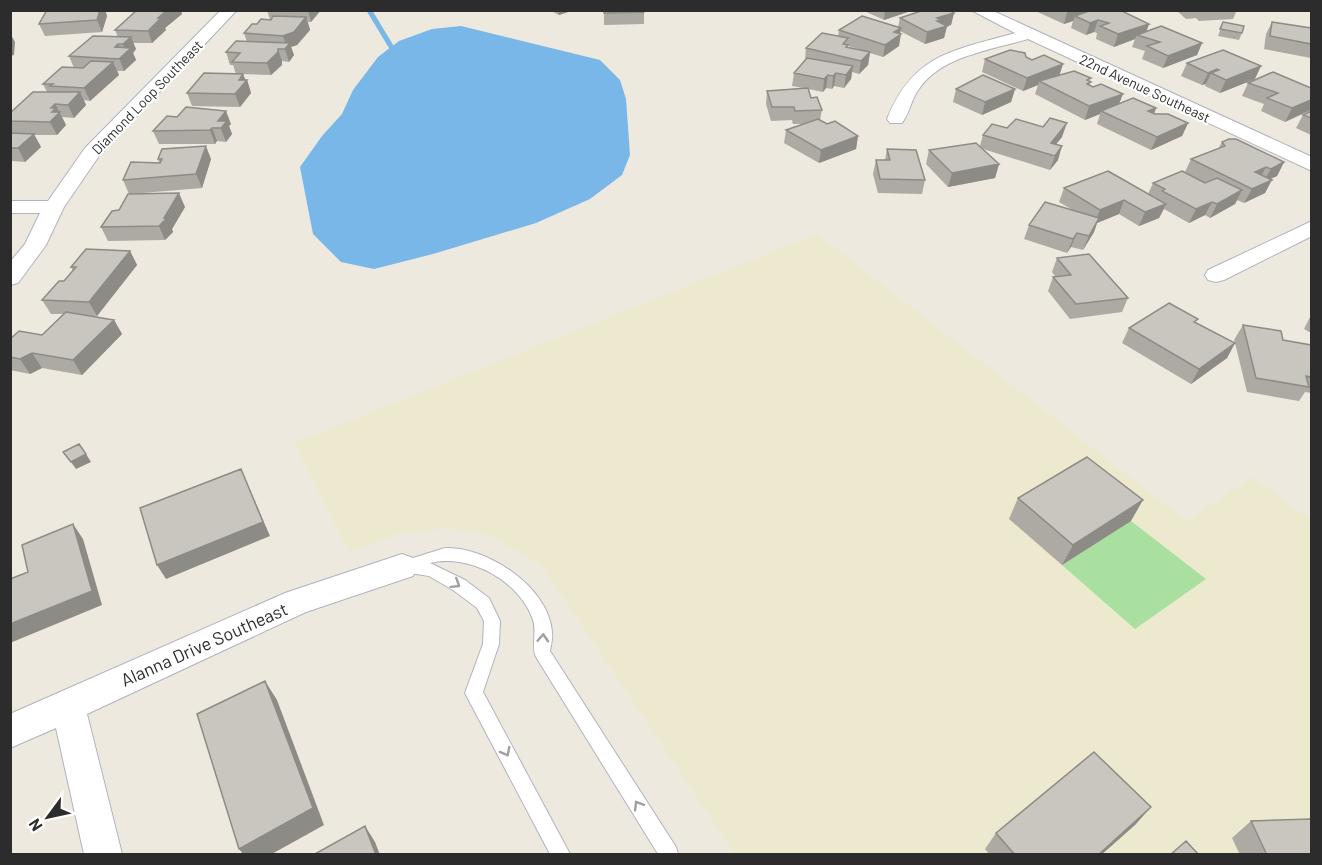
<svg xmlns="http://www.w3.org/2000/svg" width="1322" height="865" font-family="Barlow,sans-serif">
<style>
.education{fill:#ede9cf}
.green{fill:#a9e09f}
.water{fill:#78b7e8}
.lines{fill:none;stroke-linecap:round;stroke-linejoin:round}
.stream{fill:#78b7e8;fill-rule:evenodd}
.lane-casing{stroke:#b2b2be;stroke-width:2}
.street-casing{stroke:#b2b2be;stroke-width:2}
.lane{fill:#fff;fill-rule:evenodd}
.street{fill:#fff;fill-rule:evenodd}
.wall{fill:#acaaa3;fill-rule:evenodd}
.shaded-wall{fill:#8c8b85}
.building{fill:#c8c6be;stroke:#8c8b85;stroke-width:1.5}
.oneway{stroke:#a0a0a0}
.labels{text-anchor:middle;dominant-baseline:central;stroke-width:4.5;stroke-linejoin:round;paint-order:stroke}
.far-street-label{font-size:14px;fill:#2c2c2c;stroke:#fff}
.near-street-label{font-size:18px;fill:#2c2c2c;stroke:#fff}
</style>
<rect width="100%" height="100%" fill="#ede9df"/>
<!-- education -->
<path class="education" d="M817,234L1187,521L1253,477L1311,520V854H735L541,565L491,536L446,528L398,534L349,552L294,443Z"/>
<!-- green -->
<path class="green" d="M1131,521L1206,579L1135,629L1062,565Z"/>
<!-- water -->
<path class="water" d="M461,26L600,60L620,80L626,99L630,155L622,175L590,199L536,223L433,254L374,269L341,262L313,234L300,167L322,136L342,114L353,90L378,57L399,41L432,29Z"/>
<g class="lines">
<!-- stream -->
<path class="stream" d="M366,10H372L395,48L393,63L388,62L389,48Z"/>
<!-- lane casing -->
<g class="lane-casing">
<path id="lane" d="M445,548C486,546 549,587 552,632C553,638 551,645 550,651L676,847L678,854H658L536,657C531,646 537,633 533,620C520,581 469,553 430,563L465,580L489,598L500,621L499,644L483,692L570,854H550L465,693L483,644L484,621L477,608L453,590L429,576L397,571L394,567L397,563Z"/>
</g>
<!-- street casing -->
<g class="street-casing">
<path id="street" d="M221,10H237L99,156L64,207L46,245L18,283L10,285V262L25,244L40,213H10V201H48L85,148Z
M971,10H991L1312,157V171L1028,39C992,50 941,56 919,89C911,99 910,113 902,123H890L887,119C914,53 953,51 1015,33Z
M1312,221V236L1224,280L1216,282L1208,280L1205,275L1208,270Z
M402,554L413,558L417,567L413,576L306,612L87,714L122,854H84L56,728L10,748V714L285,593Z"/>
</g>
<!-- lane -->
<use href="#lane" class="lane"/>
<!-- street -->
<use href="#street" class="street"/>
</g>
<!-- wall -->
<path class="wall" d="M47,10H105L107,16L102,32L45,36L39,24Z
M137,10H181L182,14L165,28L166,30L152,43H133L136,49L133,53L136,60L124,71H117L119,75L90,101L84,100L86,105L74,118L62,117L66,125L57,135H34L41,147L25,162L12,161L10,162V113L47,92L43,84L74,68L69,56L118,37L115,30Z
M267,10H321L311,22H308L310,30L297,45L291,47L294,55L289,62L282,61V65L271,75L243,74L245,80H247L251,93L240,107L192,106L187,93L236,74L233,65H230L226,52L247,42L244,33L257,24L270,20Z
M549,10H574L559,15Z
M604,10H644V24L604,25Z
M862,10H914L884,20Z
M1033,10H1120L1146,31L1202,43L1197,55L1163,68L1142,59L1145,51L1132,47L1135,39L1114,47L1096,39L1097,33L1094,32L1086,35L1071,28L1073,21L1064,24Z
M1176,10H1237L1233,19L1199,21L1196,18L1186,19Z
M954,13L951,25L947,26L944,38L925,44L900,31L899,46L883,57L870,53L868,65L859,74L852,72L851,79L844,88L834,86L832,89L826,88L823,92L808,89L811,98L822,110L820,120L827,124L858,136L856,149L819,163L784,143L786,130L803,124H793L792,120L771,121L766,104L767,91L803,88L792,86L794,73L805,60L806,48L838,36L839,30L898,27L900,18ZM848,46L865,51L847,47Z
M1223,22L1242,33L1239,40L1218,36Z
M1272,22L1311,28V58L1264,49L1266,34Z
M1223,50L1255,79L1220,93L1205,86L1206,84L1202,85L1181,76L1187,63Z
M1026,57L1059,75L1090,81V86L1119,103L1156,108L1154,114L1188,123L1182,136L1151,150L1097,124L1100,114L1085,120L1035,94L1038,85L1023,91L982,72L985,59Z
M1248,83L1311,88L1285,122L1261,111L1264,104L1242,96Z
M956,89H1015L1011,102L982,115L953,102Z
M1311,111V135L1296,128L1303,115Z
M231,124L229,126L232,134L226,142L217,141L215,144H159L153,131Z
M1007,128L1062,137L1056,144L1058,160L1050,170L983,149L999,164L995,178L948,187L926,164L929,150L980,146L983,135Z
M1222,142L1284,162L1277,176L1271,179L1265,193L1244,203L1237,200L1235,204L1210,218L1205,215L1189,223L1164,209L1159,218L1139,226L1119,214L1097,223L1094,232L1083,250L1071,247L1067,253L1024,239L1029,225L1071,209L1059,202L1064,188L1148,194L1153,183L1185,172L1191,159L1218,149Z
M887,149L925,180L922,194L878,193L873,174L876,160H885Z
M158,159H211L202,188L131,194L185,207L172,229L173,232L165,240L108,241L101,227L119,210L129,194L123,180L159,163Z
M130,251L137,265L97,316H89L114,320L122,334L82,375L42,368L30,374L10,370V339L42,335L63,314H51L42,300L64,281L73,271L71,267Z
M1057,258L1128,298L1122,312L1070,319L1048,291L1053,277L1055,276L1052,272Z
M1311,315V333L1304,329Z
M1196,322L1235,343L1234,340L1243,325L1283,340L1311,345V393L1305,392L1299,401L1247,392L1235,343L1227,358L1191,384L1122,343L1129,328Z
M1018,498L1131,521L1062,565L1009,519Z
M1251,821L1311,855H1240L1232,838Z
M1136,824L1101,855H990L985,849L996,833Z"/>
<!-- shaded-wall -->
<path class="shaded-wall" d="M100,10H105L107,16L102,32L97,20Z
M167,10H181L182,14L165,28L166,30L152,43L148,31L158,18Z
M308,10H321L311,22Z
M558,10H574L559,15Z
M885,10H914L884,20Z
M1071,10H1091L1075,16L1073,21L1064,24L1067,12Z
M954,13L951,25L947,26L944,38L925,44L927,32L937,18Z
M306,17L310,30L297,45L291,47L294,55L289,62L285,49L287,47L283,36Z
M1098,20L1094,32L1086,35L1090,23Z
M1149,24L1145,36L1137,35L1135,39L1114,47L1118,34Z
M901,28L900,35L901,34L899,46L883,57L885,45L894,32Z
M10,33L15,42L14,55L10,56Z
M131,37L136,49L133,53L136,60L124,71L115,47L118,44L123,55L126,52L123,44Z
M1202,43L1197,55L1163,68L1168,56Z
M278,49L282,61V65L271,75L267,63Z
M870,52L868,65L859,74L861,61Z
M113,62L119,75L90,101L84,88Z
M1063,64L1059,77L1039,81L1038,85L1023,91L1027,78Z
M853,66L851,79L844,88L846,75Z
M1261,66L1255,79L1220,93L1226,80Z
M1217,69L1214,75L1211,73L1206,84L1202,85L1208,73Z
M836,73L834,86L832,89L833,76Z
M243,74L246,81L247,80L251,93L240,107L235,94L239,80Z
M828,75L826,88L823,92L824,79Z
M1015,89L1011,102L982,115L985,102Z
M80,92L86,105L74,118L68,105Z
M1123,94L1118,107L1101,111L1100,114L1085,120L1089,106Z
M1311,100V110L1285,122L1292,108Z
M55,104L66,125L57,135L50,122L51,108Z
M1156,108L1151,121L1148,111Z
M226,111L231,124L229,126L232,134L226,142L218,121Z
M1067,123L1062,137L1048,154L1051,143Z
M1188,123L1182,136L1151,150L1157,137Z
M212,128L217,141L215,144L210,130Z
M34,134L41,147L25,162L18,148Z
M858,136L856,149L819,163L821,150Z
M206,146L211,159L202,188L196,174Z
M1062,146L1058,160L1050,170L1055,156Z
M1284,162L1277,176L1263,182L1271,169Z
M999,164L995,178L948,187L952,173Z
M1266,167L1259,180L1255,172Z
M1272,180L1265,193L1244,203L1252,189Z
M1242,190L1235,204L1210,218L1217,204Z
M179,193L185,207L172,229L173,232L165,240L159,226Z
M1124,200L1119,214L1097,223L1094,232L1083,250L1100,210Z
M1212,202L1205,215L1189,223L1196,209Z
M1166,204L1159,218L1139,226L1145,212Z
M1077,233L1071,247L1067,253L1073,239Z
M130,251L137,265L97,316L89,302Z
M114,320L122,334L82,375L73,360Z
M1235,343L1227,358L1191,384L1199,369Z
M32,353L42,368L30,374L20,359Z
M86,454L91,462L76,469L71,462Z
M241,469L270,536L166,579L157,565Z
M1143,500L1131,521L1062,565L1073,545Z
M73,524L83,539L102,605L10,643V624Z
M265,681L277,700L324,825L270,855H244L239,849Z
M1151,807L1136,824L1101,855H1098Z
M365,826L375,842L380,855H376Z"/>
<!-- building -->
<path class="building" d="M47,10H100L97,20L39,24Z
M137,10H167L158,18H161L148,31L115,30Z
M604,10H644V12L604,13Z
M924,10H949L954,13L937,18L941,20L937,21L947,26L927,32L900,18Z
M1092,10H1120L1149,24L1118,34L1100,26L1109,23L1098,20L1090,23L1075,16Z
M273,16L306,17L294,32L283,36L244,33L252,24H257L261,19L271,20Z
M862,16L901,28L894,32L901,34L885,45L839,30Z
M1223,22L1244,26L1242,33L1220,29Z
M1272,22L1311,28V44L1270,36Z
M1161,26L1202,43L1168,56L1147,46L1160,42L1137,35Z
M822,33L848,38L843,44L848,45L846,47L870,52L861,61L806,48Z
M93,36L131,37L123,44H118L115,47L131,48L119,59L69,56Z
M236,41L290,43L285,49H278V52L267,63L232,62L240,53L226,52Z
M1010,50L1025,53L1026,57L1032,60L1044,55L1063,64L1027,78L985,59Z
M1223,50L1261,66L1226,80L1211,73L1219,70L1217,69L1208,73L1187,63Z
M807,58L853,66L846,75L836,73L833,76L828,75L824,79L794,73Z
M91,61L113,62L84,88L50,86L53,84H43L62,67L83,68Z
M1074,71L1091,78L1087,80L1091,82L1087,84L1093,87L1101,84L1123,94L1089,106L1039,81Z
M1273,72L1311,88V100L1292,108L1267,98L1278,93L1248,83Z
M204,73L243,74L239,80H247L235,94L187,93Z
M983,75L1015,89L985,102L956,89Z
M808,88L811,98L817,97L822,110L795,111L794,107H772L767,91Z
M33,92H80L68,105L55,104L51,108H56L52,112H60L50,122L10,121V113Z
M1133,98L1156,108L1148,111L1155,114H1168L1188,123L1157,137L1101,111Z
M186,107L226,111L218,121H227L221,128H212L210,130L153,131L167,116L177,117Z
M1311,111V118L1303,115Z
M1050,118L1067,123L1051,143L1062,146L1055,156L983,135L992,124L1007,128L1016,119L1043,127Z
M818,119L827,124L835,121L858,136L821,150L786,130Z
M10,133L34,134L18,148H10Z
M1229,139H1236L1284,162L1271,169L1266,167L1255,172L1272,180L1252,189L1191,159L1225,146L1222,142Z
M976,143L999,164L952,173L929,150Z
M206,146L196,174L123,180L131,162L160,163L162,159H158L162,149Z
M887,149L916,150L925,180L880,179L876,160H890Z
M1108,171L1166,204L1145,212L1124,200L1100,210L1064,188Z
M1182,171L1205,183L1217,178L1242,190L1217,204L1212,202L1196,209L1162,191L1165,189L1153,183Z
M179,193L164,218H167L159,226L101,227L112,211L119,210L128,194Z
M1045,202L1099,218L1089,236L1077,233L1073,239L1029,225Z
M86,249L130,251L89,302L42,300L59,281H64L76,267H71Z
M1089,254L1128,298L1076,304L1053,277L1071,275L1057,258Z
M1169,303L1198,319L1194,322L1235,343L1199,369L1129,328Z
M66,312L114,320L73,360L32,353L20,359L10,357V339L19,331L42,335Z
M1243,325L1281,331L1283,340L1311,345V377L1306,376L1309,387L1256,378Z
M79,444L86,454L71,462L63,452Z
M1087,457L1143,500L1073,545L1018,498Z
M241,469L263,522L157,565L140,508Z
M73,524L92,591L10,624V579L28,572L22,545Z
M265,681L313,808L239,849L197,714Z
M1094,752L1151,807L1098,855H1015L996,833Z
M1311,819V855H1267L1251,821Z
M365,826L376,855H313Z
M1186,841L1199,855H1170Z"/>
<!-- one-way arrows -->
<defs><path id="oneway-chevron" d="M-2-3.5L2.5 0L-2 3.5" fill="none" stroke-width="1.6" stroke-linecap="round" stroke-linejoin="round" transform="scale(1.5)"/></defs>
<g class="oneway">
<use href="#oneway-chevron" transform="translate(456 584) rotate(32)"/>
<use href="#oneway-chevron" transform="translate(543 638) rotate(-87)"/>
<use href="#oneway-chevron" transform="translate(506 752) rotate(62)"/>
<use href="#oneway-chevron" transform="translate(638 805) rotate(-122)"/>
</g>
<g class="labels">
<!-- far-street labels -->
<g class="far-street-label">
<text transform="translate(1145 88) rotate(25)">22nd Avenue Southeast</text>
<text transform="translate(147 97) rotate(-46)">Diamond Loop Southeast</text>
</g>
<!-- near-street labels -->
<g class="near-street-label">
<text transform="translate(204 644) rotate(-24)">Alanna Drive Southeast</text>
</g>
</g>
<!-- border -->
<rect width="1322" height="865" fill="none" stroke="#2c2c2c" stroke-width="24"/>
<!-- north arrow -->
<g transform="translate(48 817) rotate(237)" stroke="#ffffff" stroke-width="4.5" paint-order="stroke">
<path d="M0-4.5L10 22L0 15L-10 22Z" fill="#2c2c2c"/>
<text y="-9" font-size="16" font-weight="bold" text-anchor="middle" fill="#2c2c2c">N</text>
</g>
</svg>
